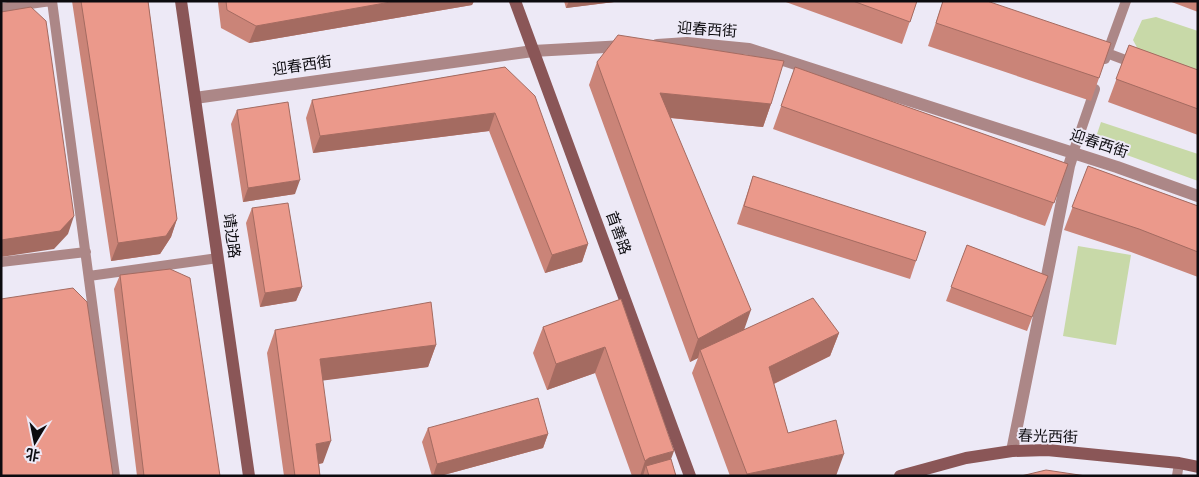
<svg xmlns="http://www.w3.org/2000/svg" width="1199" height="477" font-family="'Source Sans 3','Noto Sans SC',sans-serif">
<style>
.green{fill:#c8d9a8}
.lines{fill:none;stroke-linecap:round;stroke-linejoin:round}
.lane{stroke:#ac8787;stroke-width:10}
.street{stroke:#ac8787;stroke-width:12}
.secondary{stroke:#8a5657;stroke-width:12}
.wall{fill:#ca8478}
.shaded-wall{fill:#a46b61}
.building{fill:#eb998b;stroke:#a46b61}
.labels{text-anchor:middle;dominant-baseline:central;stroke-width:4;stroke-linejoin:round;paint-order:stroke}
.street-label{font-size:15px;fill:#0c0b0f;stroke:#ede9f6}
</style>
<rect width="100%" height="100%" fill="#ede9f6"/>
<!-- green -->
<path class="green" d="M1156,17L1198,31V74L1140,53L1133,40L1142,20Z
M1101,122L1198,154V181L1094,143Z
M1078,246L1131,255L1116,345L1063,336Z"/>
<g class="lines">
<!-- lane -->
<path class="lane" d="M52,1L115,476
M1,8L51,1
M1096,49L1136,64
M1105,59L1126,1
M1073,153L1095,89
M1,262L86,252
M89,276L218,258
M1177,476L1179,463"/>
<!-- street -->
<path class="street" d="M657,45L687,43L749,49L1117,167L1198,196
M195,98L533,51L624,46
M1012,451L1069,166L1073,153"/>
<!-- secondary -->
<path class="secondary" d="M181,1L249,476
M515,1L690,476
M900,476L966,458L1012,451L1047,450L1179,463L1198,467"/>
</g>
<!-- wall -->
<path class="wall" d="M72,1H148L177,219L171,237L160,254L111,261Z
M218,1H474L472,5L249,43L221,28L218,3Z
M564,1H622L566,8Z
M783,1H917L902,44Z
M943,1L1099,78L1091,101L928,46Z
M1169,1H1198V12Z
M1129,45L1198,70V135L1108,102Z
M597,62L771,104L763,127L670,118L744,330L839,333L830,356L774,384L788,433L836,476H730L692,373L698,358L690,362L589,85Z
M505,67L588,244L582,262L545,273L489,131L313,153L306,118L312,100Z
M795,67L1068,164L1045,226L773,129Z
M237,110L295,194L243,202L231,124Z
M1088,166L1198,206V277L1131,252L1064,230Z
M753,176L916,261L910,279L737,224Z
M252,208L302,287L296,301L260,307L246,223Z
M967,245L1048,276L1027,331L946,301Z
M120,275L220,476H137L114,289Z
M621,299L671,459L676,476H632L595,373L547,390L533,353L543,327Z
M275,330L436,345L428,367L323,380V463L319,464L320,476H284L267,353Z
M428,428L548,434L543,448L440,476H432L422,442Z"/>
<!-- shaded-wall -->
<path class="shaded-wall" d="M396,1H474L472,5L249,43L256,26Z
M569,1H622L566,8Z
M660,93L771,104L763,127L652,116Z
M495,113L489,131L313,153L320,136Z
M300,180L295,194L243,202L248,188Z
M74,216L68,234L54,249L1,257V240Z
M177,219L171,237L160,254L111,261L118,243Z
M588,244L582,262L545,273L552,255Z
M302,287L296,301L260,307L265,293Z
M751,310L743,333L700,350L698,358L690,362L698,339Z
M839,333L830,356L761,390L769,367Z
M436,345L428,367L312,382L320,359Z
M605,347L595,373L547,390L556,364Z
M548,434L543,448L440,476H433L437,464Z
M331,441L323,463L308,466L316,444Z
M674,451L665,476L646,466L643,476H640L645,461L649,458Z
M844,454L836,476H746L747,474Z"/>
<!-- building -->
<path class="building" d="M81,1H148L177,219L166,236L118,243Z
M226,1H396L256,26L227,10Z
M853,1H917L910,22Z
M943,1H987L1111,43L1099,78L936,23Z
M31,7L46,21L74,216L60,231L1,240V12Z
M618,35L784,61L771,104L660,93L751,310L698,339L597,62Z
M1129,45L1198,70V109L1116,79Z
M505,67L535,96L588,244L552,255L495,113L320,136L312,100Z
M795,67L1068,164L1054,203L781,106Z
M288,102L300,180L248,188L237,110Z
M1088,166L1198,206V252L1139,229L1072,207Z
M753,176L926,232L916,261L744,206Z
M288,203L302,287L265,293L252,208Z
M967,245L1048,276L1032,317L951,287Z
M170,269L190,278L220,476H144L120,275Z
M73,288L87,302L113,476H1V299Z
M813,298L839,333L769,367L788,433L836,420L844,454L747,474L700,350Z
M621,299L674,451L649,458L645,461L605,347L556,364L543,327Z
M431,302L436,345L320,359L331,441L316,444L320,476H295L275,330Z
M538,398L548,434L437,464L428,428Z
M671,459L676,476H649L646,466Z
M1046,470L1086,476H1021Z"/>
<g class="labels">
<!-- street labels -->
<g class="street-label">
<text transform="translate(707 30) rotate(4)">迎春西街</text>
<text transform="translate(302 66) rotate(-8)">迎春西街</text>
<text transform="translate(1099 144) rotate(18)">迎春西街</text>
<text transform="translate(618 233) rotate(70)">首善路</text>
<text transform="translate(231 236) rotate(82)">靖边路</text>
<text transform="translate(1048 437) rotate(2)">春光西街</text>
</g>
</g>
<!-- border -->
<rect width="1199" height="477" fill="none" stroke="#0c0b0f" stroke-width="5"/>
<!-- north arrow -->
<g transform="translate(35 442) rotate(190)" stroke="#ede9f6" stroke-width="4" paint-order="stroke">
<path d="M0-4L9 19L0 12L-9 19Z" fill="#0c0b0f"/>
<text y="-8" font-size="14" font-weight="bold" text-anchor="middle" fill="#0c0b0f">北</text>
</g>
</svg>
